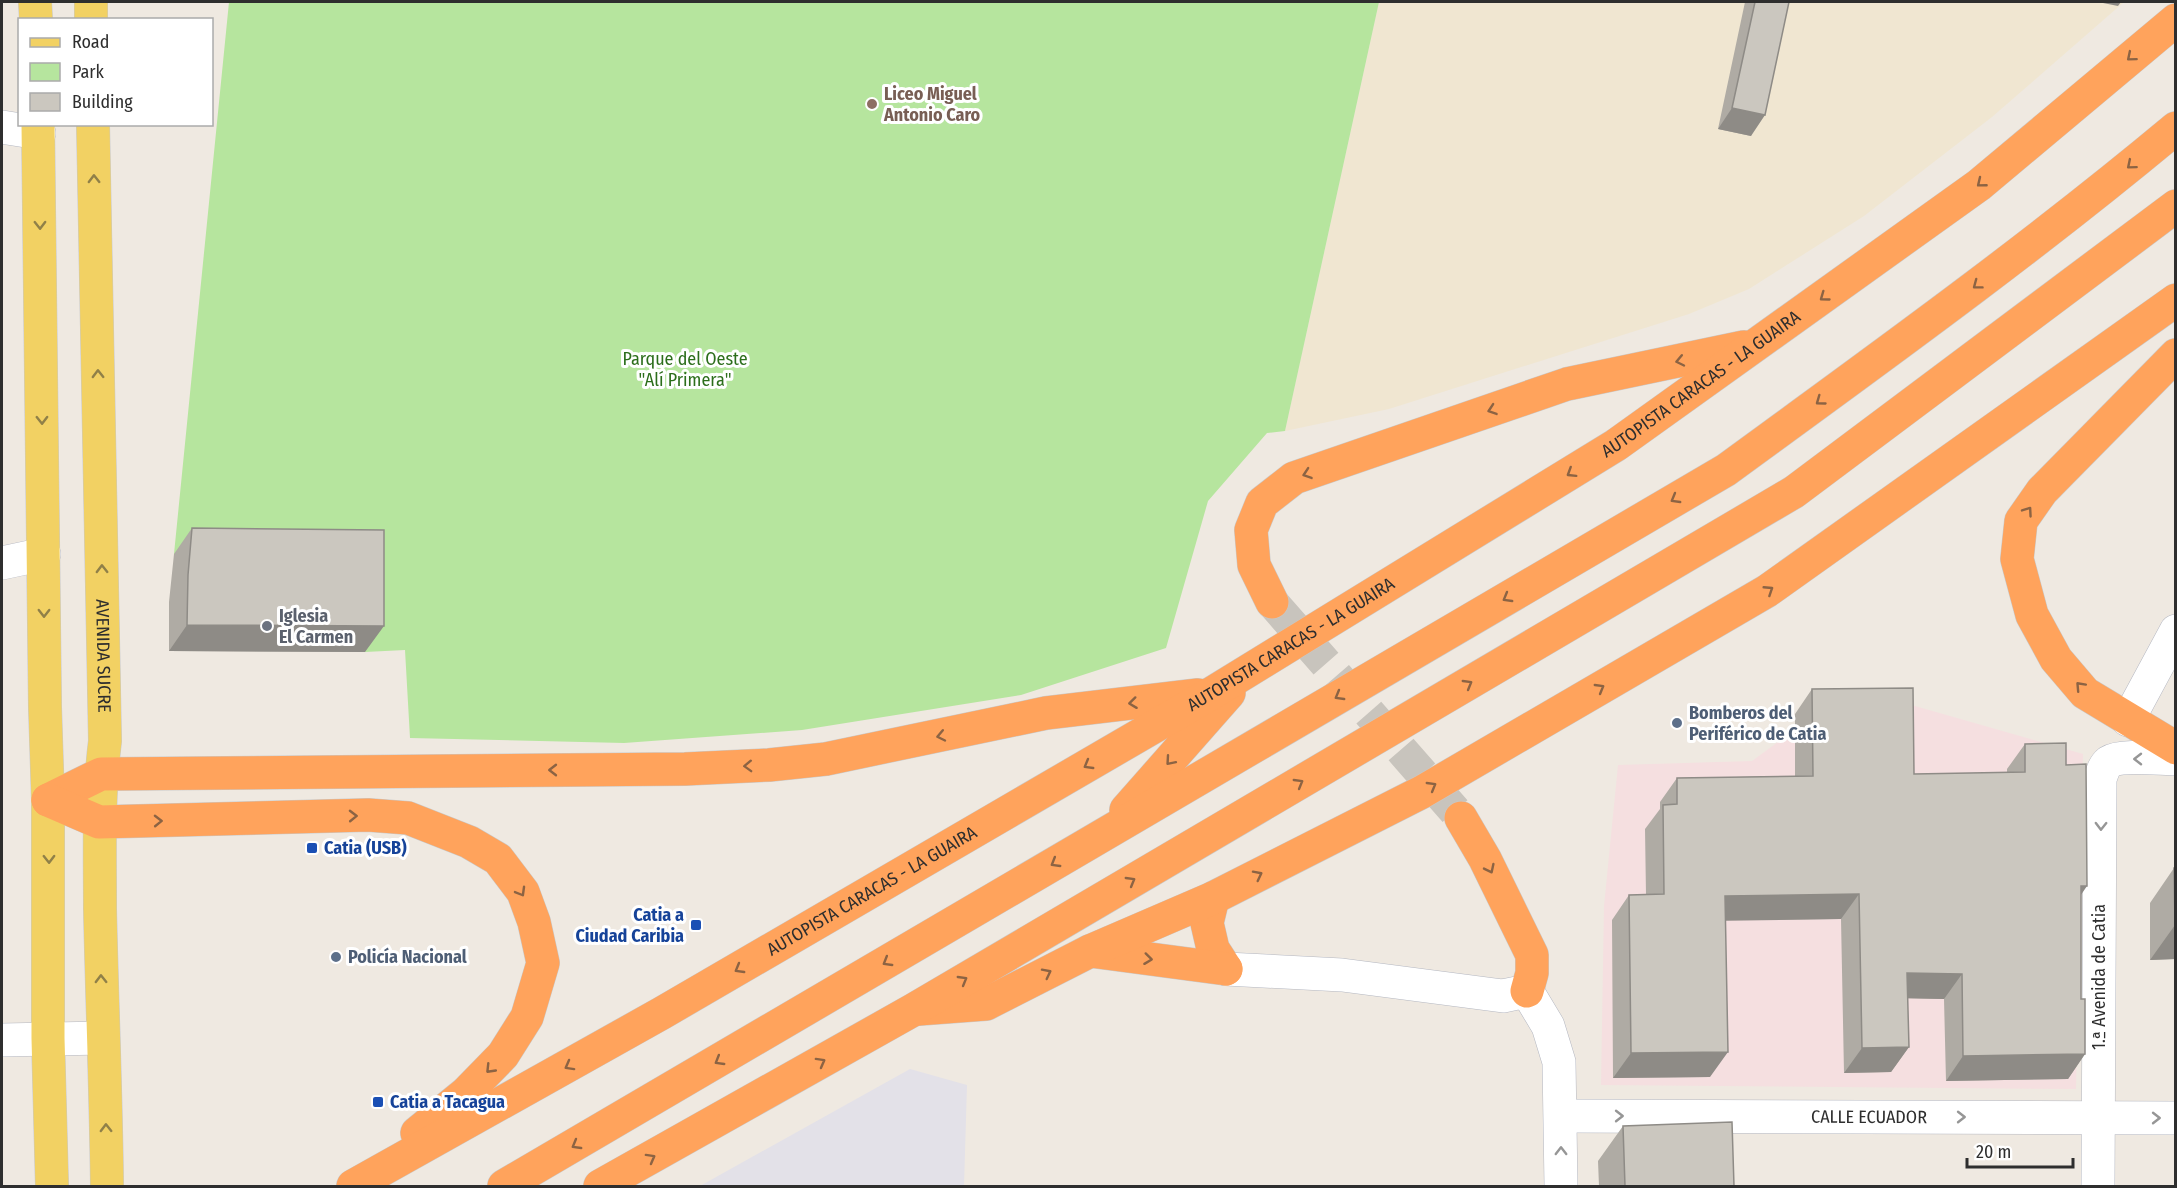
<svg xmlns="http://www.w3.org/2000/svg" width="2177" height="1188" font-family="'Fira Sans Condensed',sans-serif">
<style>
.industrial{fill:#e3e1e8}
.education{fill:#f0e6d1}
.medical{fill:#f5dfe0}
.green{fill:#b6e59e}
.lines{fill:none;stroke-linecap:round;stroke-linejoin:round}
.highway-tunnel{stroke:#c8c4bd;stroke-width:33;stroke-dasharray:33 16;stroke-linecap:butt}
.street-casing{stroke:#b4b7c1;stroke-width:34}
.secondary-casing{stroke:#b4b7c1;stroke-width:34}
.primary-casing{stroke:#c9c9c9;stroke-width:34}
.highway-casing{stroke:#c9c9c9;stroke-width:34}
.street{stroke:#fff;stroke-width:33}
.secondary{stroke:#fff;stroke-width:33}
.primary{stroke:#f2d163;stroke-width:33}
.highway{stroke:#ffa35c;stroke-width:33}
.wall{fill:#afaba4}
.shaded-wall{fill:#8e8b86}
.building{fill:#cbc7bf;stroke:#8e8b86;stroke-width:1.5}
.oneway{stroke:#8c6343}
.oneway2{stroke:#908048}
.oneway3{stroke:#969696}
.education-dot{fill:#8d6e63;stroke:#fff;stroke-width:2}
.worship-dot{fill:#6b7280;stroke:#fff;stroke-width:2}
.service-dot{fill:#5c6f8a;stroke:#fff;stroke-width:2}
.transit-dot{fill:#1a4fb4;stroke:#fff;stroke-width:2}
.labels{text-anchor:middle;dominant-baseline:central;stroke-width:6;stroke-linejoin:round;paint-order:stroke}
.education-label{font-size:18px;font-weight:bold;fill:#785e54;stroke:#fff;text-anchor:start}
.park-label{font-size:18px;fill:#2c6e1b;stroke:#fff}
.street-label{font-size:18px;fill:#2e2e2e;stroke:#fff}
.worship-label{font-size:18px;font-weight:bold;fill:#5b616d;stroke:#fff;text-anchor:start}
.service-label{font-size:18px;font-weight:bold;fill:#4e5e75;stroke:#fff;text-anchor:start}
.transit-label{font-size:18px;font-weight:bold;fill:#164399;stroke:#fff;text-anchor:start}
</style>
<rect width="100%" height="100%" fill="#efe9e1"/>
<!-- industrial -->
<path class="industrial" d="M910,1069L967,1085L964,1186H700Z"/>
<!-- education -->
<path class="education" d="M1379,2H2124L1992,117L1864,216L1749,289L1689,314L1389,409L1285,431Z"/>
<!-- medical -->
<path class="medical" d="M1852,688L2083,754L2076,1089L1601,1085L1604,906L1618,765L1752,761Z"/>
<!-- green -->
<path class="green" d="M229,2H1379L1285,431L1267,433L1208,501L1166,648L1021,695L802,730L624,743L410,738L405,650L365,652L174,554Z"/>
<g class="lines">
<!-- highway-tunnel -->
<path class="highway-tunnel" d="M1272,602L1461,818"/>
<!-- street casing -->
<g class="street-casing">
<g id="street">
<path d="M2,127L39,133"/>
<path d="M2,563L44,554"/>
<path d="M2128,720L2176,631"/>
<path d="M1226,969L1342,975L1503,996L1527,991L1548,1026L1559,1062L1561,1186"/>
<path d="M2,1040L103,1038"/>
<path id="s1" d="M1561,1116L2176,1118"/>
</g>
</g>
<!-- secondary casing -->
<g class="secondary-casing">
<path id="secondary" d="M2098,1186L2100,779C2102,773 2104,766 2109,762C2121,754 2161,759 2176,759"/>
</g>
<!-- primary casing -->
<g class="primary-casing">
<g id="primary">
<path d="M35,2L36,20"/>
<path d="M91,2V20"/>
<path d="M38,124L45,707L48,800V1038L52,1186"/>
<path id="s2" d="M93,124L105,741C98,797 100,852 100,909C102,1001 106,1094 107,1186"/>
</g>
</g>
<!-- highway casing -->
<g class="highway-casing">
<g id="highway">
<path d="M2176,355L2042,491L2021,521L2017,559L2032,615L2056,659L2085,693L2176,748"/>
<path d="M1272,602L1254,565L1251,530L1262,503L1294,478L1567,384L1744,347"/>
<path d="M48,800L101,774L685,769L769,765L826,759L1046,713L1198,695"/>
<path d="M48,800L99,822L368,815L408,818L469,842L498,859L523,892L534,922L543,963L527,1017L503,1055L466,1093L417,1133"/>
<path d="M1126,810L1229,693"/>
<path d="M1461,818L1485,859L1532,955V973L1527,991"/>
<path d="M1213,898L1207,923L1213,949L1226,969"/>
<path d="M1090,951L1226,969"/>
<path d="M919,1009L986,1004L1090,951L1213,898L1422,792L1767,591L2176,300"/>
<path id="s3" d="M353,1186L662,1013L1212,693L1616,445L1979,185L2176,20"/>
<path d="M504,1186L1726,470C1878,359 2031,249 2176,128"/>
<path d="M600,1186L913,1010L1794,492L2176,206"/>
</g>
</g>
<!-- street -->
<use href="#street" class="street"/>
<!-- secondary -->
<use href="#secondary" class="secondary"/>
<!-- primary -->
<use href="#primary" class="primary"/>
<!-- highway -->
<use href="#highway" class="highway"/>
</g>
<!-- wall -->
<path class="wall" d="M1745,2H1789L1751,136L1718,129Z
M192,528L365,652L169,651V602L174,554Z
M1812,689L1914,774L2007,773V769L2025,744L2066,765L2081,894V999L2085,1054L2068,1079L1946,1081L1944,999L1907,998L1909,1047L1891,1072L1844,1073L1841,919L1725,920L1710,1077L1613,1078L1612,920L1629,895H1646L1645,829L1660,809V802L1677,778L1795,776V714Z
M2174,868H2175V959L2150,960V903Z
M1623,1126L1734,1186H1599L1598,1161Z"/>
<!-- shaded-wall -->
<path class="shaded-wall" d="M2098,2H2121L2118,6Z
M1732,108L1765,115L1751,136L1718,129Z
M187,625L384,626L365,652L169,651Z
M2081,886H2087L2070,911Z
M1859,894L1841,919L1708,921L1725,896Z
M2175,925V959L2150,960Z
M1907,973L1962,974L1944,999L1889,998Z
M1909,1047L1891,1072L1844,1073L1862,1048Z
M1728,1052L1710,1077L1613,1078L1631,1053Z
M2085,1054L2068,1079L1946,1081L1963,1056Z"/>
<!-- building -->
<path class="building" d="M1755,2H1789L1765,115L1732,108Z
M192,528L384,530V626L187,625L188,575Z
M1913,688L1914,774L2025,772V744L2066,743V765L2086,764L2087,886H2081V999H2085V1054L1963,1056L1962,974L1907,973L1909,1047L1862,1048L1859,894L1725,896L1728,1052L1631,1053L1629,895L1664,894L1663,805L1677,804V778L1813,776L1812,689Z
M2174,868H2175V925Z
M1732,1122L1734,1186H1625L1623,1126Z"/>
<!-- one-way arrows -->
<defs><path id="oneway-chevron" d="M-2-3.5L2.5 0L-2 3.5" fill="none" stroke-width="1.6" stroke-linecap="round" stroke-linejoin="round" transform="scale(1.5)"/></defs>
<g class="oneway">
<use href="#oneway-chevron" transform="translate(2131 57) rotate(140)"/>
<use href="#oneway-chevron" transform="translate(2131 165) rotate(140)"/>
<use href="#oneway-chevron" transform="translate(1981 183) rotate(141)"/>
<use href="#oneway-chevron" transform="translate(1977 285) rotate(143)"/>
<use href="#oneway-chevron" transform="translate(1824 297) rotate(144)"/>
<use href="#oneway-chevron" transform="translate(1680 361) rotate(168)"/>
<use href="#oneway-chevron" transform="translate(1820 401) rotate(144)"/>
<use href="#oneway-chevron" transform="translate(1492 410) rotate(161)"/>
<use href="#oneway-chevron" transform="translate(1571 473) rotate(148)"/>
<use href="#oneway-chevron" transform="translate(1307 474) rotate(161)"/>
<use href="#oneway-chevron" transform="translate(1675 499) rotate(150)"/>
<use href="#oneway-chevron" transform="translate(2028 511) rotate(-55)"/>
<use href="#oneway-chevron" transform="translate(1769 590) rotate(-33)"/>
<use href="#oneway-chevron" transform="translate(1507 598) rotate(150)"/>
<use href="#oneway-chevron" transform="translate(1468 684) rotate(-30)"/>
<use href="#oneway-chevron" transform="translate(2080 686) rotate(-133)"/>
<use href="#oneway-chevron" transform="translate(1600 688) rotate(-30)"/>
<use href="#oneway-chevron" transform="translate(1339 696) rotate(150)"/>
<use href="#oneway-chevron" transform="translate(1133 703) rotate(173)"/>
<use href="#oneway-chevron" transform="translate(941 736) rotate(168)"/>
<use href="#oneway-chevron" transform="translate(1170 761) rotate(131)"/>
<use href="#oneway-chevron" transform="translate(1088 765) rotate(150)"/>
<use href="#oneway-chevron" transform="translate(748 766) rotate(178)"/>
<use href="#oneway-chevron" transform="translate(553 770) rotate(180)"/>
<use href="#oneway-chevron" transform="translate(1299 783) rotate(-30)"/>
<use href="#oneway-chevron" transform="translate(1432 786) rotate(-30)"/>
<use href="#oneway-chevron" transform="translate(353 816) rotate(-1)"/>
<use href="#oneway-chevron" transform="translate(158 821) rotate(-1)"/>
<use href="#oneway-chevron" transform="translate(1055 863) rotate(149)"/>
<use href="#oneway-chevron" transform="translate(1490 869) rotate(64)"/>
<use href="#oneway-chevron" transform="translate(1258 875) rotate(-27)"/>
<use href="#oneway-chevron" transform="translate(1131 881) rotate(-30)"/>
<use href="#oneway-chevron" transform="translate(521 892) rotate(60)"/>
<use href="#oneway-chevron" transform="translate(1148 959) rotate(7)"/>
<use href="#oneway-chevron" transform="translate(887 962) rotate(149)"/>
<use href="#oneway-chevron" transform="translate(739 969) rotate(150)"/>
<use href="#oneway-chevron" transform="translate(1047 973) rotate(-27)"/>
<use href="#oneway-chevron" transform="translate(963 980) rotate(-30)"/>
<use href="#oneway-chevron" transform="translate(719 1061) rotate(149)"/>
<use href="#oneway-chevron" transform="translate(821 1062) rotate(-29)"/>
<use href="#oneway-chevron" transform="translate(569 1066) rotate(151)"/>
<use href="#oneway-chevron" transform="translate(490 1069) rotate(134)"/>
<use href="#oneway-chevron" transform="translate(576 1145) rotate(150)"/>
<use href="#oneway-chevron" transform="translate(651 1158) rotate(-29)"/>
</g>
<g class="oneway2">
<use href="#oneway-chevron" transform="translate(94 179) rotate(-91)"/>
<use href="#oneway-chevron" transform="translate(40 225) rotate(89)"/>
<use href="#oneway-chevron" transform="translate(98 374) rotate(-91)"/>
<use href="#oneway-chevron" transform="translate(42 420) rotate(89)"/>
<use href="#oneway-chevron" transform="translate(102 569) rotate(-91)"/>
<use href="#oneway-chevron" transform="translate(44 613) rotate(90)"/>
<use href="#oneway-chevron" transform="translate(49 859) rotate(89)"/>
<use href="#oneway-chevron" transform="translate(101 979) rotate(-91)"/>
<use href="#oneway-chevron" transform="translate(106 1128) rotate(-91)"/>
</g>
<g class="oneway3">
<use href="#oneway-chevron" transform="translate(2138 759) rotate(180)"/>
<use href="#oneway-chevron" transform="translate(2101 826) rotate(91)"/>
<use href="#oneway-chevron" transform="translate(1619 1116)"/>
<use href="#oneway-chevron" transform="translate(1961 1117)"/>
<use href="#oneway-chevron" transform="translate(2156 1118)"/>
<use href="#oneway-chevron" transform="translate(1561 1151) rotate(-90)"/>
</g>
<!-- markers -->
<circle class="education-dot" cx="872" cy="104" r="6"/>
<circle class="worship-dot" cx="267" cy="626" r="6"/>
<g class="service-dot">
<circle cx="1677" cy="723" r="6"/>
<circle cx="336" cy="957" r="6"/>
</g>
<g class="transit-dot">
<rect x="306" y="842" width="12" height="12" rx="3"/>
<rect x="690" y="919" width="12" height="12" rx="3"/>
<rect x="372" y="1096" width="12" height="12" rx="3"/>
</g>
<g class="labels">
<!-- education labels -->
<g class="education-label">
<text x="884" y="94">Liceo Miguel<tspan x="884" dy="21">Antonio Caro</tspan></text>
</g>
<!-- park labels -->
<g class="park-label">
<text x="685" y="359">Parque del Oeste<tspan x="685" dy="21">"Alí Primera"</tspan></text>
</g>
<!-- street labels -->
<g class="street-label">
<text stroke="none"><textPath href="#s3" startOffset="1569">AUTOPISTA CARACAS - LA GUAIRA</textPath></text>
<text stroke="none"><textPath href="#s3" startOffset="1083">AUTOPISTA CARACAS - LA GUAIRA</textPath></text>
<text stroke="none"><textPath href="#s2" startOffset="532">AVENIDA SUCRE</textPath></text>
<text stroke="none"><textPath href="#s3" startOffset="597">AUTOPISTA CARACAS - LA GUAIRA</textPath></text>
<text transform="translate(2099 977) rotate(-90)">1.ª Avenida de Catia</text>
<text stroke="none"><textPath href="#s1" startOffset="308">CALLE ECUADOR</textPath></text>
</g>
<!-- worship labels -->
<g class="worship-label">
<text x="279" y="616">Iglesia<tspan x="279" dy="21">El Carmen</tspan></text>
</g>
<!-- service labels -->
<g class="service-label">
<text x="1689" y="713">Bomberos del<tspan x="1689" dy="21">Periférico de Catia</tspan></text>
<text x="348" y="957">Policía Nacional</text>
</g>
<!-- transit labels -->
<g class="transit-label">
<text x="324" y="848">Catia (USB)</text>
<text x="684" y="915" text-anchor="end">Catia a<tspan x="684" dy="21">Ciudad Caribia</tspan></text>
<text x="390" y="1102">Catia a Tacagua</text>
</g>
</g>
<!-- border -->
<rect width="2177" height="1188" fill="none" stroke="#2e2e2e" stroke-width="6"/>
<!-- legend -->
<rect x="18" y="18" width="195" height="108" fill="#ffffff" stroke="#ababab" stroke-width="1.5"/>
<rect x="30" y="38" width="30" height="9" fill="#f2d163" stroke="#ababab" stroke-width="1.5"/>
<text x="72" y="48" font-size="18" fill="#2e2e2e">Road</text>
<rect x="30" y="63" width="30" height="18" fill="#b6e59e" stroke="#ababab" stroke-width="1.5"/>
<text x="72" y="78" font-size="18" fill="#2e2e2e">Park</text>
<rect x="30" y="93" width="30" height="18" fill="#cbc7bf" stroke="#ababab" stroke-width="1.5"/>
<text x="72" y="108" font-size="18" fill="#2e2e2e">Building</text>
<!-- scale -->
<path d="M1967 1158v9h106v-9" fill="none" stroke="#2e2e2e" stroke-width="3"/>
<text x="1976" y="1158" font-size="18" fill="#2e2e2e" stroke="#ffffff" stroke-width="4.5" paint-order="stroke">20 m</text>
</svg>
